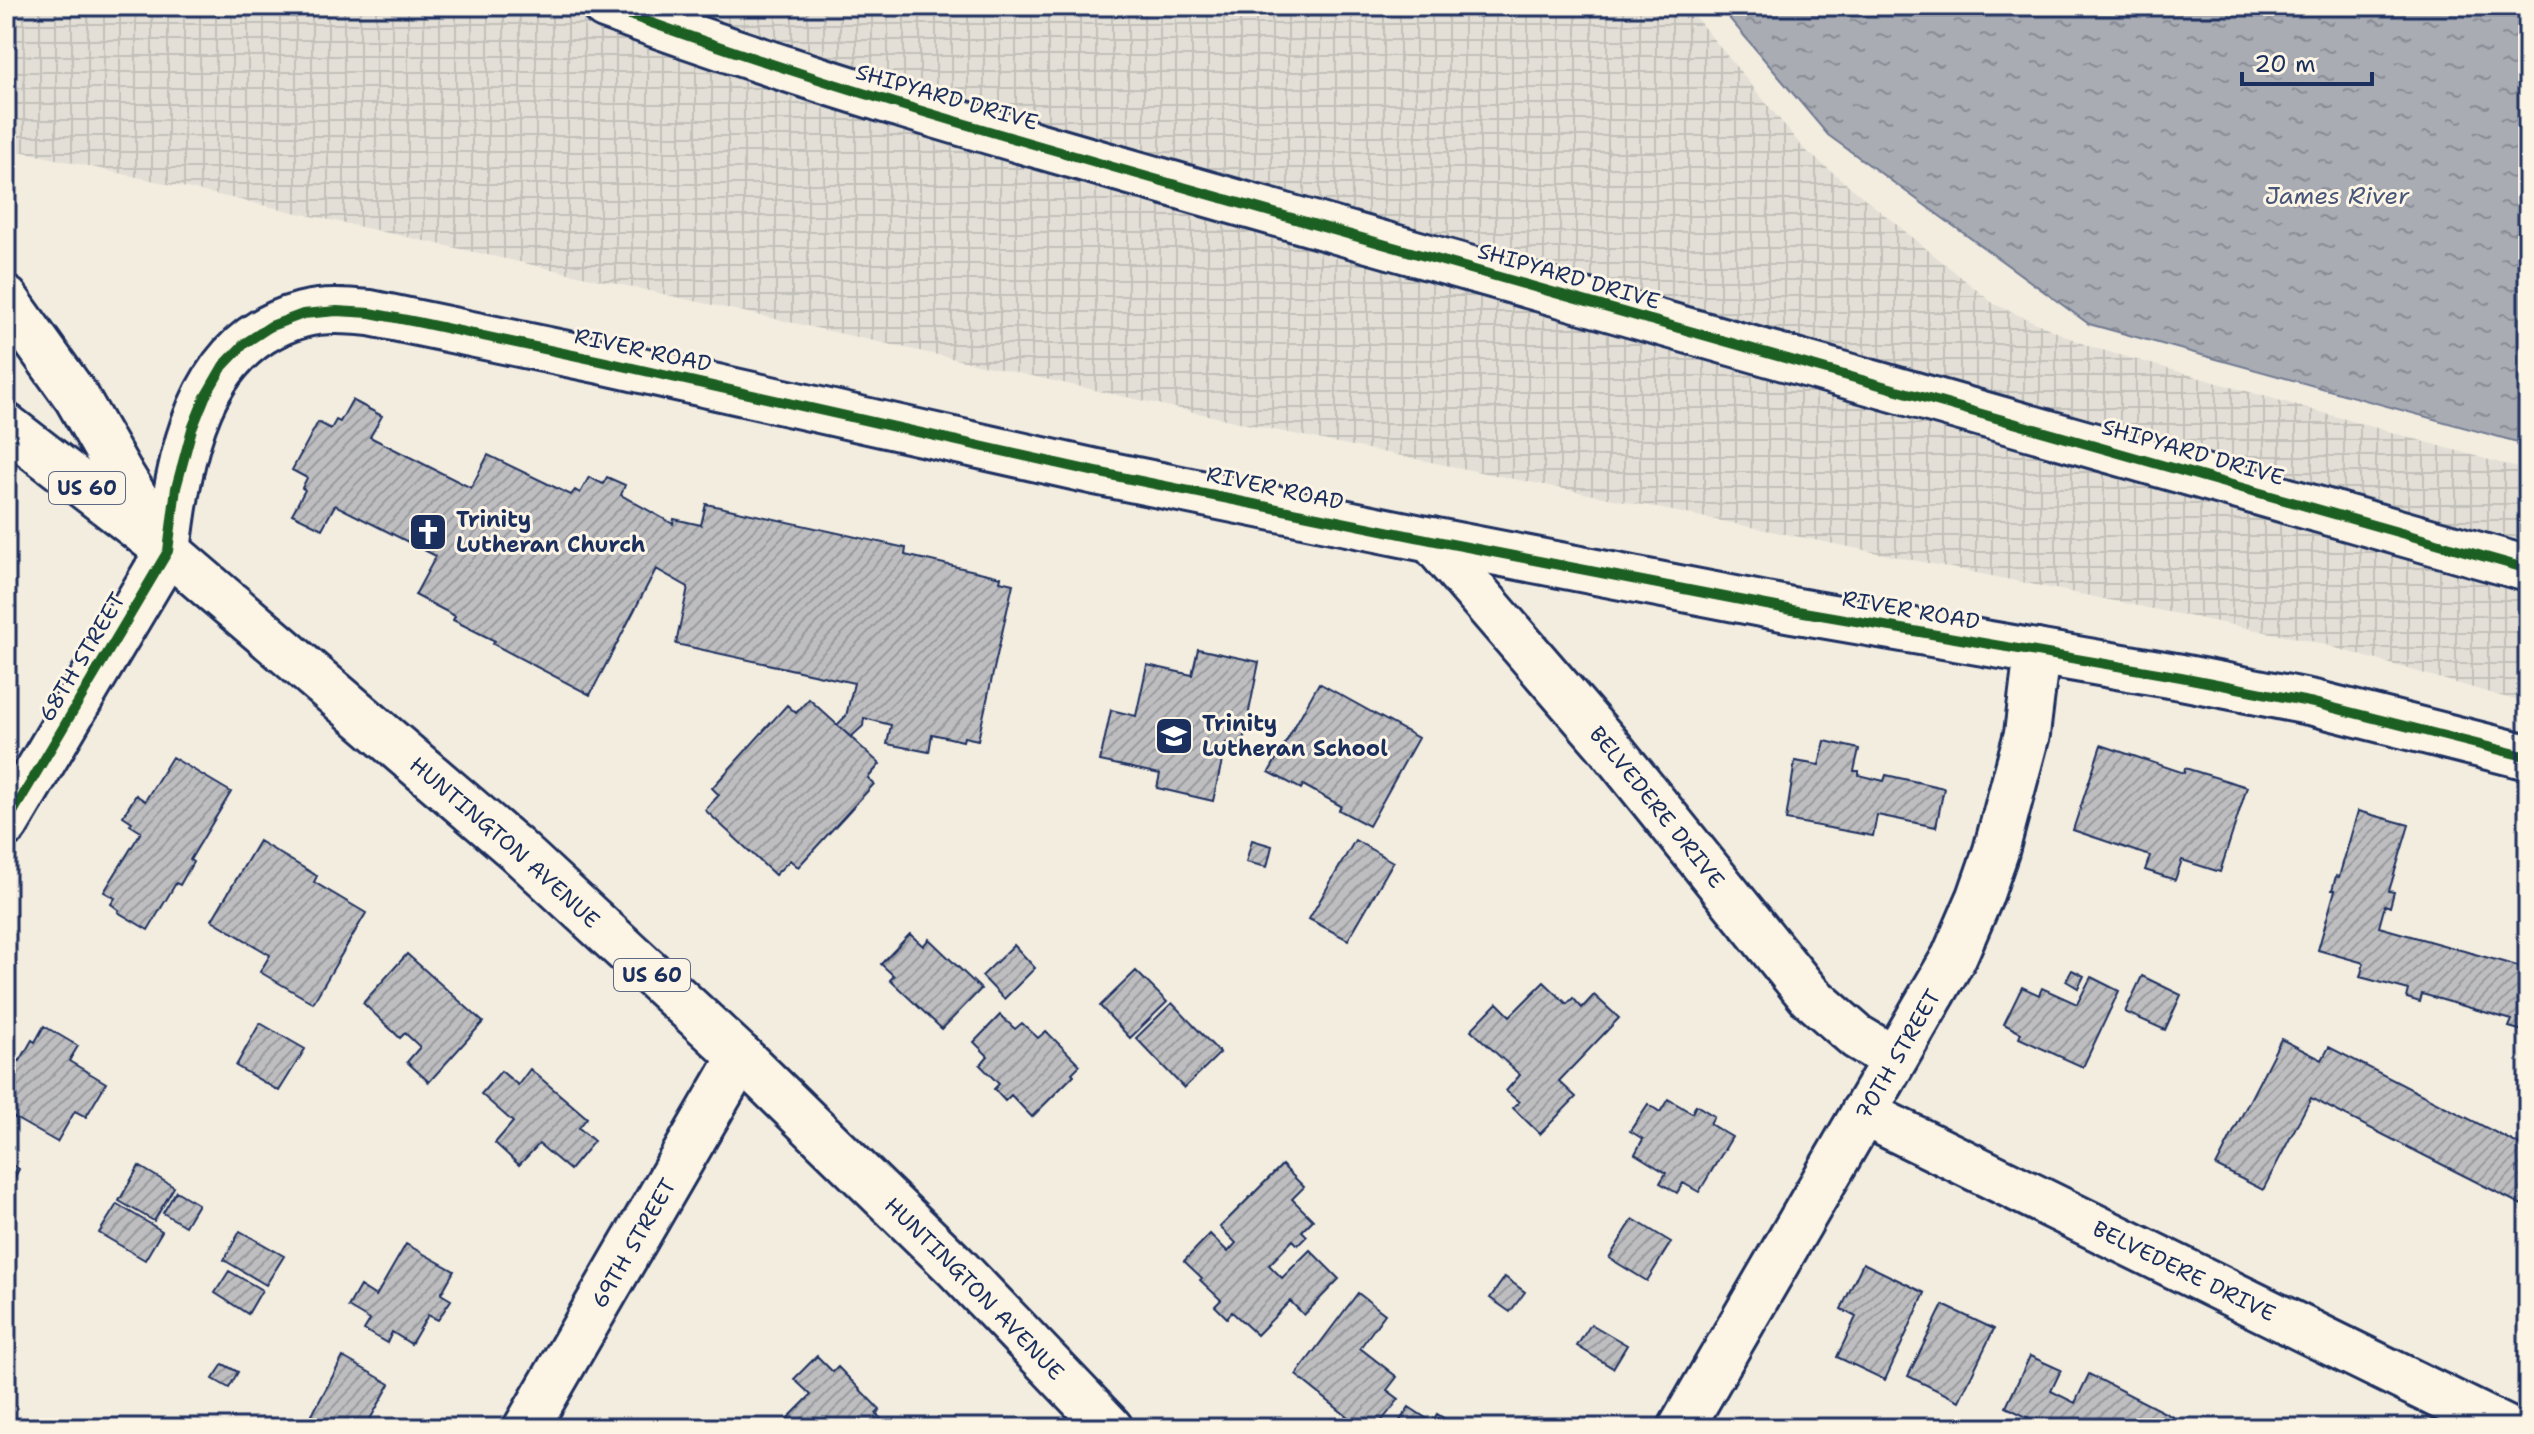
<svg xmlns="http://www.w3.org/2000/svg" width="2534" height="1434" font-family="'Shantell Sans',sans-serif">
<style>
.industrial{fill:url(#industrial-grid)}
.water{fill:url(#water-ripples);stroke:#707a91;stroke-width:2}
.building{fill:url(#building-hatch);stroke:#1b2f5e;stroke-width:2}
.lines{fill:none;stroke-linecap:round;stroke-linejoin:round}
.street-casing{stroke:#1b2f5e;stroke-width:50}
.secondary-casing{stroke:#1b2f5e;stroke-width:50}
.primary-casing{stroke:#1b2f5e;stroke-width:50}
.street{stroke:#fcf5e5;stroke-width:44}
.secondary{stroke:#fcf5e5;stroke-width:44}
.primary{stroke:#fcf5e5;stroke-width:44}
.cycleway-casing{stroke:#fcf5e5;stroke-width:15}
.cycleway{stroke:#1b5e20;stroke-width:10}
.labels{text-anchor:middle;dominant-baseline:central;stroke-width:6;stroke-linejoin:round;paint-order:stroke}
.shield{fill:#fcf5e5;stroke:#5e6a86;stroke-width:2}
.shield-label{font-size:20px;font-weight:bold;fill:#1b2f5e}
.street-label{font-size:22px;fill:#1b2f5e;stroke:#fcf5e5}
.poi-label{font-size:22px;font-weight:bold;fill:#1b2f5e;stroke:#fcf5e5;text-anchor:start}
.water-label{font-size:24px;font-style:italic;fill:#465478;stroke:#fcf5e5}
</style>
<defs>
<pattern id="industrial-grid" width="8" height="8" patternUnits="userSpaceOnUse" patternTransform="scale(2)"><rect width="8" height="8" fill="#e3dfd6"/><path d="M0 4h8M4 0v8" fill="none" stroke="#c2c0ba"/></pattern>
<pattern id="water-ripples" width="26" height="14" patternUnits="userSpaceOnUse" patternTransform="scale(2)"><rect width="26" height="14" fill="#a9acb3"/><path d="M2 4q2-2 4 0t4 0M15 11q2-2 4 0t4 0" fill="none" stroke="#898c95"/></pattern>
<pattern id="building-hatch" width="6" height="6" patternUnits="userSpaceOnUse" patternTransform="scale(2)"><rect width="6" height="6" fill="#bebec0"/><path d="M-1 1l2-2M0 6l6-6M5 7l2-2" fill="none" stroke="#9a9b9f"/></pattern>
</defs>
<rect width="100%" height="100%" fill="#f3ede0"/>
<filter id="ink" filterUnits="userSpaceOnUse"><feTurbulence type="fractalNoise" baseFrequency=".0125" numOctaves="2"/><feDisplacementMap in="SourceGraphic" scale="16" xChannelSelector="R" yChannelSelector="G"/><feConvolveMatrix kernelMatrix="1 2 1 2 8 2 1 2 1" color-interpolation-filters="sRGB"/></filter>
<g filter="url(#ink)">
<!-- industrial -->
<path class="industrial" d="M6,6H1686L1804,149L1994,304L2088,346L2528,471V704L2315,642L1279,431L6,148Z"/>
<!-- water -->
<path class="water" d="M1719,6H2528V445L2089,324L1828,135Z"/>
<!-- building -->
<path class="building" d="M1289,6H1314L1307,17Z
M352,400L382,416L370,437L471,488L488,455L571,495L575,490L580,493L589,477L603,484L607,477L625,485L621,495L673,524L674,519L701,525L706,504L906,548L905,555L1001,577L1000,581L1013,584L978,740L964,737L963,741L932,734L929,752L887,744L891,725L864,718L863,726L851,737L837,725L846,716L854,683L676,644L688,587L656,569L590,695L493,644L495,641L453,620L455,616L415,595L436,556L335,505L322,529L292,514L305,490L302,488L307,478L292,470L318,422L331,429L336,420L340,422Z
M1198,649L1259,662L1242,746L1226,743L1213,801L1157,788L1160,774L1100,761L1111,710L1136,716L1147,665L1192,675Z
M1319,683L1418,738L1369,826L1339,810L1341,806L1303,785L1301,789L1269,772Z
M809,699L880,764L868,778L874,784L798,867L790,860L775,875L705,810L719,795L712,788L787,705L796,713Z
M1825,741L1859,749L1854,771H1859V775L1884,781L1886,775L1944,788L1936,827L1877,815L1873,836L1786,820L1795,761L1819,765Z
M2101,745L2184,773L2185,768L2247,787L2220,872L2182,860L2175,880L2145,870L2150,856L2073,830Z
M172,757L231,792L190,860L193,862L180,885L176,883L148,930L118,912L119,910L111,904L115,898L104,892L141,832L130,825L132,822L123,816L136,795L145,801Z
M2358,811L2409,825L2389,891L2394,892L2390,907L2385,905L2379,927L2528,969V1024L2525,1023L2523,1031L2509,1027L2512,1020L2422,994L2420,1002L2407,998L2409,990L2360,977L2364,963L2318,950L2335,890H2332L2336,876L2339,877Z
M1252,840L1272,846L1267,867L1246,862Z
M1355,840L1393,862L1348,940L1309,919Z
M259,841L317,876L314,882L366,913L313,1003L260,972L270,955L212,920Z
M910,934L923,946L929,939L981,989L942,1029L890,980L894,976L881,964Z
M1014,945L1035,968L1004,999L982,976Z
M407,954L483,1022L429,1082L407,1062L420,1047L405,1033L400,1038L363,1003Z
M2072,970L2084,976L2078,988L2066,981Z
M1136,971L1167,1002L1130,1038L1100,1006Z
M2142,976L2181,995L2165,1030L2125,1012Z
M2091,977L2119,991L2083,1067L2019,1038L2021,1033L2004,1024L2022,987L2039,995L2042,988L2077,1004Z
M1544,982L1567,1004L1573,998L1582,1008L1594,995L1619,1018L1559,1081L1576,1097L1540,1134L1513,1108L1519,1102L1506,1091L1520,1075L1471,1030L1497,1003L1510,1016Z
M1172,1003L1220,1053L1184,1088L1136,1038Z
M1000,1015L1015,1029L1022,1023L1038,1038L1046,1031L1080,1065L1072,1073L1074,1075L1032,1117L1011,1095L1005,1101L994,1089L999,1084L980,1065L988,1056L974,1042Z
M260,1023L305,1049L279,1091L236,1066Z
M44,1026L78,1046L69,1061L106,1083L86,1117L75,1111L57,1142L6,1113V1052L20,1061L32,1040L35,1042Z
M2281,1039L2322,1060L2329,1047L2528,1149V1208L2311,1098L2263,1190L2216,1166Z
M530,1069L587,1118L579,1128L594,1141L570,1170L539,1144L519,1165L495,1143L513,1122L481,1094L501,1071L518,1085Z
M1668,1099L1692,1113L1696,1105L1714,1116L1710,1124L1732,1137L1699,1192L1683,1183L1677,1193L1660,1183L1666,1173L1635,1154L1643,1139L1630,1131L1648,1104L1660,1112Z
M6,1161L19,1169L6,1194Z
M1282,1165L1304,1187L1292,1199L1313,1220L1302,1231L1307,1236L1298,1245L1293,1240L1269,1265L1282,1278L1310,1250L1339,1279L1304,1315L1290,1301L1257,1335L1232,1312L1227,1318L1215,1306L1221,1300L1200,1280L1202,1278L1184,1261L1210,1234L1228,1252L1236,1243L1220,1227Z
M139,1166L174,1187L154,1221L119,1201Z
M176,1191L198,1204L185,1226L163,1213Z
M117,1204L162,1231L145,1260L99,1233Z
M1633,1219L1671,1242L1647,1281L1609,1258Z
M240,1231L284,1256L266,1285L224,1260Z
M406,1244L454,1271L441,1294L451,1300L438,1320L428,1315L411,1344L392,1332L387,1343L364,1330L370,1320L348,1307L360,1286L376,1296Z
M1863,1263L1925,1293L1885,1380L1837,1357L1856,1317L1841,1309Z
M229,1271L262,1290L248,1314L215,1293Z
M1505,1277L1525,1292L1510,1312L1490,1298Z
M1358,1293L1385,1314L1360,1348L1397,1377L1387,1390L1399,1399L1376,1428L1359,1426L1296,1375Z
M1943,1305L1994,1329L1959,1401L1908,1376Z
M1591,1324L1627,1345L1613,1368L1577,1346Z
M817,1356L833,1372L838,1367L880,1410L876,1414L889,1426L798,1428L788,1418L811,1395L794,1379Z
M2030,1356L2061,1370L2051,1391L2075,1403L2089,1374L2173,1417L2168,1428H2055L2037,1420V1422L2006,1407Z
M343,1357L390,1384L365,1428H305Z
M223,1364L238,1372L229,1388L213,1379Z
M1409,1407L1432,1422L1437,1414L1459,1428H1395Z"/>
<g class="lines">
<!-- street casing -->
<g class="street-casing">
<g id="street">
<path d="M605,6C845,95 1091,160 1337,231C1733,345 2131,455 2528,569"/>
<path d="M6,299L77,398L120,473L168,551L6,824"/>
<path id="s1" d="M1431,540L1607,744L1809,995L1857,1037L1894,1059"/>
<path id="s2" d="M1863,1113L2505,1428"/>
<path id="s3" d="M526,1428L741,1057"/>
<path id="s4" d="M1681,1428L1954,957L1980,897L1996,851L2027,734L2037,652"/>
</g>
</g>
<!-- secondary casing -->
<g class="secondary-casing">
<path id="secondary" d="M168,551C179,459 197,342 302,315C324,309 347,311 370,313L601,361L1096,472L1431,540L1792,610L2181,677L2314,703L2528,757"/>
</g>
<!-- primary casing -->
<g class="primary-casing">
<g id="primary">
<path id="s5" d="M6,426L168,551L516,849L741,1057L955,1266L1110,1428"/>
</g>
</g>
<!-- street -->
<use href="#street" class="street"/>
<!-- secondary -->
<use href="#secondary" class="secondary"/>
<!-- primary -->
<use href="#primary" class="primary"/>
<!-- cycleway casing -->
<g class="cycleway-casing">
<path id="cycleway" d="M605,6C845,95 1091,160 1337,231C1733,345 2131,455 2528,569
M6,824L168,551L176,488L192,429L205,397L223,366L245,343L271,326L303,314L337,311L370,313L417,322L601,361L1096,472L1431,540L1792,610L2181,677L2314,703L2528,757"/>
</g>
<!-- cycleway -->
<use href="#cycleway" class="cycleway"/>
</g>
</g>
<!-- icons -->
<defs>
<g id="church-square" transform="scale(2)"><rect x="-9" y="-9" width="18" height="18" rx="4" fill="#1b2f5e" stroke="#fcf5e5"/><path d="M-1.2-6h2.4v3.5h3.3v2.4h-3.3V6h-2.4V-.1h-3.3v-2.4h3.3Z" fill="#fff"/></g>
<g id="school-square" transform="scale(2)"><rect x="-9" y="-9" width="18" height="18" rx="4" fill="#1b2f5e" stroke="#fcf5e5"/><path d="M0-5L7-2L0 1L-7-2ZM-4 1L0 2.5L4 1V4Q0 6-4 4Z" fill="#fff"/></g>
</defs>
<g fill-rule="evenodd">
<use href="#church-square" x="428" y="532"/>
<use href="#school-square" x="1174" y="736"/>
</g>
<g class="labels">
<!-- shield labels -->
<g class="shield">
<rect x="49" y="472" width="76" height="32" rx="6"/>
<rect x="614" y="959" width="76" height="32" rx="6"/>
</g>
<g class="shield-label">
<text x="87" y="488">US 60</text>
<text x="652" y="975">US 60</text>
</g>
<!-- street labels -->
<g class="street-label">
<text transform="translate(947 97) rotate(16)">SHIPYARD DRIVE</text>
<text transform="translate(1569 276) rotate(16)">SHIPYARD DRIVE</text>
<text transform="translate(643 350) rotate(12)">RIVER ROAD</text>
<text transform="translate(2193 452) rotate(16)">SHIPYARD DRIVE</text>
<text transform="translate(1275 488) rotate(12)">RIVER ROAD</text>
<text transform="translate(1911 610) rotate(10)">RIVER ROAD</text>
<text transform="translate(82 657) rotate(-59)">68TH STREET</text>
<text stroke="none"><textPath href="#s1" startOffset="350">BELVEDERE DRIVE</textPath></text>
<text stroke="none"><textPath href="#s5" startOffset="650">HUNTINGTON AVENUE</textPath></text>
<text stroke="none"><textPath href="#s4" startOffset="432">70TH STREET</textPath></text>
<text stroke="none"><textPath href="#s3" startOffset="214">69TH STREET</textPath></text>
<text stroke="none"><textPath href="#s2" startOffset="358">BELVEDERE DRIVE</textPath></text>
<text stroke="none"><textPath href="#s5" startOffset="1298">HUNTINGTON AVENUE</textPath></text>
</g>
<!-- poi labels -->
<g class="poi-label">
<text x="456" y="519">Trinity<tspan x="456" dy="25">Lutheran Church</tspan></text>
<text x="1202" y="723">Trinity<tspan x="1202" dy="25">Lutheran School</tspan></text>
</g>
<!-- water labels -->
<g class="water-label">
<text x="2337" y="196">James River</text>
</g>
</g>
<!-- margin -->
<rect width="2534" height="1434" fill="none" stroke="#fcf5e5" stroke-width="32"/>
<rect x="16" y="16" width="2502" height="1402" fill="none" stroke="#1b2f5e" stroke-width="3" filter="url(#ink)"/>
<!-- scale -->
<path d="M2242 72v12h130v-12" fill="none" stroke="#1b2f5e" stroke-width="4"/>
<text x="2254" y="72" font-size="24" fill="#1b2f5e" stroke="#fcf5e5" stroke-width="6" paint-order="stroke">20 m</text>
</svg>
